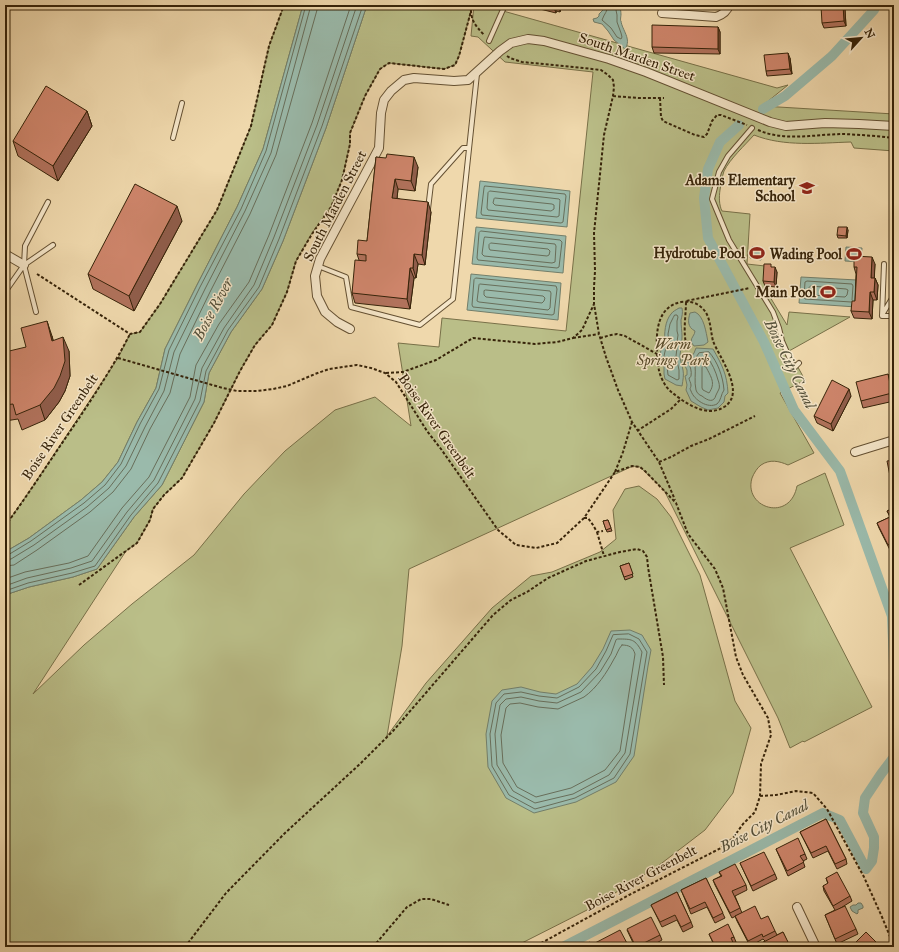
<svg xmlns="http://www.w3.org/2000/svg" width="899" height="952" font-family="'IM FELL Great Primer',serif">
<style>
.green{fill:#babe88;stroke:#787048}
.water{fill:#9abaab;stroke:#727e6a}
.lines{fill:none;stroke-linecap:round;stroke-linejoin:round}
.shore{stroke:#686e5a;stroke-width:1}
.canal{stroke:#9abaab;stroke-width:10}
.service-casing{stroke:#645032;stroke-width:6}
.minor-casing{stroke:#645032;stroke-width:10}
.path{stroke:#362309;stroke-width:2;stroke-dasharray:3 2;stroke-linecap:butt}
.service{stroke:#f5e6c9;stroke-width:4}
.minor{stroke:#f5e6c9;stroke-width:8}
.wall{fill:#b1725c;stroke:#362309}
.shaded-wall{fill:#905d4b;stroke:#362309}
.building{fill:#ce856b;stroke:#362309}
.labels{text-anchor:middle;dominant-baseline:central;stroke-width:3;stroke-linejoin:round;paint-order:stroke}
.street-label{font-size:14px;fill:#362309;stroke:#f5e6c9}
.poi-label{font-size:14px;font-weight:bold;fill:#362309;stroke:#f5e6c9;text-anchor:end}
.park-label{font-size:14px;font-style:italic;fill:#574a29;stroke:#f5e6c9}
.water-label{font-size:15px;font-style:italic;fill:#54503a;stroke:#f5e6c9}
</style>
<rect width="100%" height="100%" fill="#efd8ac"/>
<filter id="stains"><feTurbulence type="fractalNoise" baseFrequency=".005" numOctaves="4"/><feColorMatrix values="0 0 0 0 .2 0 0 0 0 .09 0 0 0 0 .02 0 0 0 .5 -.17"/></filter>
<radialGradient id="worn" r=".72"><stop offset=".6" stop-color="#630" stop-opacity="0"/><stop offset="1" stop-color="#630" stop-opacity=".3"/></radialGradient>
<!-- green -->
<path class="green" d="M284,5H303L263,149L237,207L197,285L165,349L156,388L137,422L118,462L102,482L81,500L29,538L5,552V526L33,486L118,358L130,334L140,332L160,304L217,210L251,126L269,46Z
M367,5H471V11L459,56L455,65L444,69L389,63L380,69L365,96L350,133V144L342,180L331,207L312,233L296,261L287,292L272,325L255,345L240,371L214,423L182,478L164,495L153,509L150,520L137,543L126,551L33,694L84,645L132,604L194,555L244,494L285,451L335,410L375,397L411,426L398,343L439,347L442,318L566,331L593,72L505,62L478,37L471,36L474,5H493L496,6V9L777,88L788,85L762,106L894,114V151L854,148L851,142C819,143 784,147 754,135C745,145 730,159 724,171C722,177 721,184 720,190C719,197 719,205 722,211L750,214L747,264L765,266L767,292L787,325L789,312L850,317L789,351L805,380L780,393L814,453L788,465C779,461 770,459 761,465C757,468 754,473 752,478C743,508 790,523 797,486L825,473L844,525L790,548L872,707L804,742L803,741L790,748L778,718L664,490L640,467L633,466L409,569L402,646L387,736L426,683L492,608L531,576L552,572L600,552L616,539L613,510L625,489L639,486L657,499L671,517L700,575L735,701L751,728L733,793L705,830L658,866L591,908L514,947H5V595L29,587L73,577L97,569L134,517L162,485L204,402L209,373L231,332L262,289L283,241L326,128Z"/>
<!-- water -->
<path class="water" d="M303,5H367L326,128L283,241L262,289L231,332L209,373L204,402L162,485L134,517L97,569L73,577L29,587L5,595V552L29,538L81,500L102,482L118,462L137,422L156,388L165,349L197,285L237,207L263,149Z
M604,5H621C620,9 621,11 621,15C621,15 620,21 621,21C622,30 632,39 625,49L614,40L608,31L602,24L594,22L593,19L597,18L599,16V14L604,9Z
M480,181L570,191L567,227L476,218Z
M476,227L566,236L563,273L472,264Z
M752,247L763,248L761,260L750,258Z
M846,247L862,248L861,262L845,261Z
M471,274L561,283L558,320L467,310Z
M801,277L857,280L856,307L799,303Z
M679,308H682C683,313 682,316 681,320C681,326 682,331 682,336C682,342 681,348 680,355C680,360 682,365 683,370C684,375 683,380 682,386L676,385L665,379L664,374V367L660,355L662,345L665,342C664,334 665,321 671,314C673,311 676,310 679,308Z
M695,312C704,316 706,332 708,342L704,345L694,346L691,342C691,337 695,335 695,331C687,327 688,320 690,313Z
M696,348L713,349C722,365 727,374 728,393L725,396L724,402L718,408L708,410L701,407L691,401L686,390L687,385L685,376L687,375V370L682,360L684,357H691L694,353Z
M630,630L642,635L651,650L648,666L634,756L616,782L576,802L534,813L506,798L488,767L486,734L492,701L502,690L521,687L540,692L556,694L577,684L592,667L603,649L611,631Z
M858,903H861L863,906V908L858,910V913L857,914L852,911L850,907L853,905H856Z"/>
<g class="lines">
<!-- shore -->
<path class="shore" d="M608,5C608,11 604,14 602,20L611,28L617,37L621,39L622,37L621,33L617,22V15L616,10L617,5
M485,186L565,194L566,196L563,222L561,223L482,215L481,213L484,188Z
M490,191L559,199L560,200L559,216L557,217L488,210L487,208L488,193Z
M495,198L552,204L554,205V209L551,211L495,205L493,203L494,199Z
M481,231L560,240L562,242L559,267L557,268L478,260L477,258L479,233Z
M485,237L555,244L556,246L555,262L552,263L484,256L482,254L484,239Z
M491,243L548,249L550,251L549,255L547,256L490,250L489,248V245Z
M476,278L556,286L557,289L554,314L552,315L473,307L472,305L474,280Z
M480,284L550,291L551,293L550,308L548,310L479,302L477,301L479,285Z
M811,286L846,289L848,290L847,295L845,297L810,295L809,293V288Z
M486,290L543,296L545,298L544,301L542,303L486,297L484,295V291Z
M851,302L805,299L804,297L805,282L807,281L852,284L853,286L852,300
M675,315H677L678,317L677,321V331L678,335L677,342V348L676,356L679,370V379L677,380L668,375L667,366L664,356L666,347L669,343L668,334L670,324L673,318Z
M709,352C718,362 723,377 724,390C721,394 721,401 717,404C708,409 694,400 691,391C689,387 691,389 691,385C691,383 689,380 689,378C690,377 691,377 691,376C692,371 690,367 689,363L690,361L694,360L699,353Z
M707,357C712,363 716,372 718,380C719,382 720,387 719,389C718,391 717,393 716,395C714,403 708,401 702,396C699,395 697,393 696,390C694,382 696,373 695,365L702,358Z
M703,366L706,367C711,377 716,383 709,393L703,390L702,388V368Z
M5,555H8L31,541L84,503L105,485L121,464L140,424L159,389L169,350L200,287L241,209L266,151L306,5
M5,560L11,559L34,545L87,507L109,488L126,466L145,427L164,391L174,352L205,289L245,211L271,153L311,5
M5,566L14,565L37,550L90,512L113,492L131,469L150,429L170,393L180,354L210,292L250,214L276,155L317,10V5
M5,579L25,572L69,563L88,556L122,508L149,477L190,397L195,370L196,365L219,324L249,282L269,235L312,123L351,5
M5,586L27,578L71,568L92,561L127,512L154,480L195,399L202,368L224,328L254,285L274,237L317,125L357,5
M5,591L28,583L72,573L95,566L131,515L158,483L200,401L206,371L228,330L259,287L279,239L322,126L363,5
M629,634L639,639L647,652L630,754L614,778L575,798L535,809L509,795L492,766L490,734L496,703L504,694L521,692L539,696L557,698L579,687L596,669L606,651L613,635Z
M618,639C632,639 635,639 642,652L625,753L609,775L573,794L535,803L513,791L497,765L495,734L500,705L506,699L521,697L539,701L557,703L581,692L600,672L611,654L616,640Z
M622,645C629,645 633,647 635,654L620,751L605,770L571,788L536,797L517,787L503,763L501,735L506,708L510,704L520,703L538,707L558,709L584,697C597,688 607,672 614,659C617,655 618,649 622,645Z"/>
<!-- canal -->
<path class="canal" d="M763,109L785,96L832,56L874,10L876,5
M739,125L720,142L708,169L704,198L708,238L764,342L794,410L840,471L892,616L894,665
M563,947L823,813L840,820L866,869L872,861L874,848V837L863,813L865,798L881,774L894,757"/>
<!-- service casing -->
<g class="service-casing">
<path id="service" d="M489,41L505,5
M752,128L728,156L719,172L712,199L729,240L773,312L779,328L782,341L794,368L799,363
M173,138L182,103
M428,209L431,184L463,148H469
M884,264L882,316H894
M318,266L346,277L351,307L420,325L453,299L477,74
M5,292L24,265L53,245
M36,312L24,265L25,246L48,202
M882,315L894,295"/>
</g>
<!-- minor casing -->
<g class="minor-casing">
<path id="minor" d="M662,13L716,17C722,15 727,12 729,5
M5,254L24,265
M350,329L337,322L325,312L317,296L315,276L320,259L379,148L381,113L384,100L391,91L404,80L414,78L454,81L468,80L500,51L511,43L528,39L544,41L609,59L646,72L770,122L786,126L825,123L859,124L894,126
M855,452L894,440
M797,907L816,947"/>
</g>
<!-- path -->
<path class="path" d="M471,5C470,20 475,25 484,35
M507,56L510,58L522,62L574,67L601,70L608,75L613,80L614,87L613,96L604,135L594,233L595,271L594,287V304L599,334L606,357L618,390L632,422L659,462L675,500
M613,96L638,98H664
M660,98L661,117L663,121L695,135L704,137L707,134L712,121L717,115H721L747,125
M758,130C785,142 816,134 844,134C861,135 878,136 894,138
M37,274L130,334L140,332L160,304L217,210L251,126L269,46L284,5
M573,338L599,334
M600,338L611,335L617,334L625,336L657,354C656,334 656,307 681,302C688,301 696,302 701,307C711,315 710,329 713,341C719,357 747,393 724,407C710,416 694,408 682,400C674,394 667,390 663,381C658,372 658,364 657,354
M688,350C682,335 686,317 686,301L750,288
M118,358L223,388L237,391H257L273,389L287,386L315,374L329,369L357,365L371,368L385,373L396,382L427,431L441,449L498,530L516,545L536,548L557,543L584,518L615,472L632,466L640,467L645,471L676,503L688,534L715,569L723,588L736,657L743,675L768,718L771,735L761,764L760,796L755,812L743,824L733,838L721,848L629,895L534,947
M386,373L403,372L436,360L473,338L535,344L557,342L573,338L582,330L594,304
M637,431L671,409L681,399
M659,462L671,457L691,446L709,439L755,416
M615,472L623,452L632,422
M584,518H588L593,525L597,532L603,531
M5,526C28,495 49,462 71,430C92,399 113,367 130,334
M597,532L604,556
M79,585L137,543L150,520L153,509L164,495L182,478L214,423L240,371L255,345L272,325L287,292L296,261L312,234L331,207L342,180L350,144V133L365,96L380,69L389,63L444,69L455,65L459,56L471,11
M760,796L776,795L796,791L813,793L827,809L864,877L882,917L891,939L894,945
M185,947L226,893L285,833L361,763L393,731L493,615L511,600L527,592L548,578L586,561L620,552L637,549L643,551L647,557L648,567L663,657L664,685
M373,947L407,907L421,899H431L449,905"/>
<!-- service -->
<use href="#service" class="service"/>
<!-- minor -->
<use href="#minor" class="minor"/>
</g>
<!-- wall -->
<path class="wall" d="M535,5H562L560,12L556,11V13L536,8Z
M645,5H712V6H646Z
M843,5L845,10L846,26L824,28L822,23Z
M718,27L720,32V54L654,53L652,47Z
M790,58L792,74L767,76L766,71Z
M87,111L92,126L58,181L18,156L13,141Z
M376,157L418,167L415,191L398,189L397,198L431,212L425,265L418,264L416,278H414L410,309L355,303L352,293L359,260L357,254L367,241Z
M182,221L134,311L93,289L88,274Z
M848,230L847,238H838L837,235Z
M875,264L874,278H875L878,285L877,300H873L872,319L854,318L851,311L855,301L856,274L854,267Z
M772,267L777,272L776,287L765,286L763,281Z
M52,336L53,340L69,351L70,376L65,391L59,402L45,420L22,430L18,419L5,421V375H6L26,347Z
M891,382L894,397V401L863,408L861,401Z
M851,396L833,431L817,423L814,416Z
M894,460V480L891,481L890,476Z
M894,508V517L891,519L894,525V548L890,550L879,528L877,523L890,517L887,511Z
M608,520L612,531L607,532L603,521Z
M629,563L633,577L625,580L620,566Z
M826,819L846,859L847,864L837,869L828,851L813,858L800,832Z
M776,849L805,854L807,859L803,861L805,867L788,876Z
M740,863L775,874L777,879L753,891Z
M719,872L746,885L747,890L735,896L742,913L732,918L715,885L713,880L721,876Z
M706,878L725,918L715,923L707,907L691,914L681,890Z
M826,878L850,896L852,901L839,909L856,929L858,934L837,944L825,915L835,910L824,891L823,886L828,884Z
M677,892L691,922L693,927L683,932L677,920L662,927L651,905Z
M735,916L761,919L775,931L777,935L783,932L790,947H756L765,941L763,939L750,946L737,921Z
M627,930L660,935L662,940L649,947H635Z
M709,934L734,937L736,942L733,943L714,945Z"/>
<!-- shaded-wall -->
<path class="shaded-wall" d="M559,5H562L560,12L559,7Z
M843,5L845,10L846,26L844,21Z
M555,6L556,11V13L554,8Z
M718,27L720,32V54L718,49Z
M788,53L790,58L792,74L790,69Z
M87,111L92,126L58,181L53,166Z
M414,157L418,167L415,191L411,181Z
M395,179L398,189L396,208L392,198Z
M428,202L431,212L425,265L422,255Z
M177,206L182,221L134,311L129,296Z
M847,227L848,230L847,238L846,236Z
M414,254L418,264L416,278L413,268Z
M872,257L875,264L874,285L871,278Z
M775,267L777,272L776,287L774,282Z
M410,268L414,278L410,309L407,299Z
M875,278L878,285L877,300L874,292Z
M870,292L873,300L872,319L869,312Z
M47,321L52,336L57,356L52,341Z
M63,337L69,351L70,376L65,391L59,402L45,420L40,405Z
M888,374L891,382L894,398L892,393Z
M849,389L851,396L833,431L831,424Z"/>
<!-- building -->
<path class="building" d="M544,5H559V7L555,6L554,8Z
M843,5L844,21L822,23L821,6Z
M652,25L718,27V49L652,47Z
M788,53L790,69L766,71L764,55Z
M46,86L87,111L53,166L13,141Z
M387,154L414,157L411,181L395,179L392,198L428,202L422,255L414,254L413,268H410L407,299L352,293L355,260L366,261V255L357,254L358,240L367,241L376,157L386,158Z
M135,184L177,206L129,296L88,274Z
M838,227H847L846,236L837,235Z
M854,256L872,257L871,278H875L874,292H870L869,312L851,311L852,301H855L857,267H854Z
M764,264H771V267H775L774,282L763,281Z
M47,321L52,341L63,337L65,361L60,376L54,388L40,405L16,415L13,404L5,405V375H6L5,370V352L26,347L21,328Z
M888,374L892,393L861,401L856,382Z
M832,380L849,389L831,424L814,416Z
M894,460V475L890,476L887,461Z
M894,508V514L890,516L887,511Z
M890,517L894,525V542L888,545L877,523Z
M608,520L611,528L606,530L603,521Z
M629,563L633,574L624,577L620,566Z
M826,819L846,859L835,864L826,846L811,853L800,832Z
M798,838L805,854L800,856L804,862L787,871L776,849Z
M764,852L775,874L751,886L740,863Z
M735,864L746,885L732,891L740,908L730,913L713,880L722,876L719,872Z
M837,872L850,896L833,906L823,886L828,883L826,878Z
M706,878L723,913L713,918L705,902L690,909L681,890Z
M677,892L691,922L681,927L675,915L660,922L651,905Z
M755,906L761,919L768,916L775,931L763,937L762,934L748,941L735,916Z
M845,906L856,929L835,939L825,915Z
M651,917L660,935L636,947L627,929Z
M728,924L734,937L731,938L735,947H709L714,944L709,934Z
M620,930L629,947H597L595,943Z
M783,932L790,946L788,947H756V946Z
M866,932L881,947H851Z
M590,942L593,947H581Z"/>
<!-- icons -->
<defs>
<g id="school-bare" transform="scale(1.2)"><path d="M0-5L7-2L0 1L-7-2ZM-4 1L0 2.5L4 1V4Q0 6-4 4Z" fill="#8f2418" stroke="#f5e6c9" stroke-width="2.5" paint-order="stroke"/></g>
<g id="stadium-bare" transform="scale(1.2)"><path d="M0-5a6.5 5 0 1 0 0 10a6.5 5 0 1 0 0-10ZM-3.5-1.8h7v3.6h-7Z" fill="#8f2418" stroke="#f5e6c9" stroke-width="2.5" paint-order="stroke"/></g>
</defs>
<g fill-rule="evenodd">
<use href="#school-bare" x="807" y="188"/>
<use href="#stadium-bare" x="757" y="253"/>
<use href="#stadium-bare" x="854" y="254"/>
<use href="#stadium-bare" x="828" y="292"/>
</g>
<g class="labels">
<!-- street labels -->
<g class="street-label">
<text transform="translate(637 57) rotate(19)">South Marden Street</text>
<text transform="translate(335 206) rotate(-63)">South Marden Street</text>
<text transform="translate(437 426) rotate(55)">Boise River Greenbelt</text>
<text transform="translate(60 427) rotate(-56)">Boise River Greenbelt</text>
<text transform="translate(641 878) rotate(-28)">Boise River Greenbelt</text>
</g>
<!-- poi labels -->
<g class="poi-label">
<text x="795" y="180">Adams Elementary<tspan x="795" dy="16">School</tspan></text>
<text x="745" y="253">Hydrotube Pool</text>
<text x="842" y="254">Wading Pool</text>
<text x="816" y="292">Main Pool</text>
</g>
<!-- park labels -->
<g class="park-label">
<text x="673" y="344">Warm<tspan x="673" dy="16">Springs Park</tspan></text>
</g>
<!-- water labels -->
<g class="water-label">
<text transform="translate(213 309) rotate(-62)">Boise River</text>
<text transform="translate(790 364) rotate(64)">Boise City Canal</text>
<text transform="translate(764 826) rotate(-27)">Boise City Canal</text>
</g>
</g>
<!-- margin -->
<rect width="899" height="952" fill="none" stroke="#efd8ac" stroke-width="20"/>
<rect x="6" y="6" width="887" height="940" fill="none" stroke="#362309" stroke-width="2"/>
<rect x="10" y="10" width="879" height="932" fill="none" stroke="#362309"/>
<!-- north arrow -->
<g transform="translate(861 38) rotate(63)" stroke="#f5e6c9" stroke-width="3" paint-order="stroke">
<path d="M0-3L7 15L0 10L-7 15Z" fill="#362309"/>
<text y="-6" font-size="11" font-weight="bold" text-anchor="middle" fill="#362309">N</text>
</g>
<rect width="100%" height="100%" filter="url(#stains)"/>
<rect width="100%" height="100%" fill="url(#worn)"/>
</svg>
